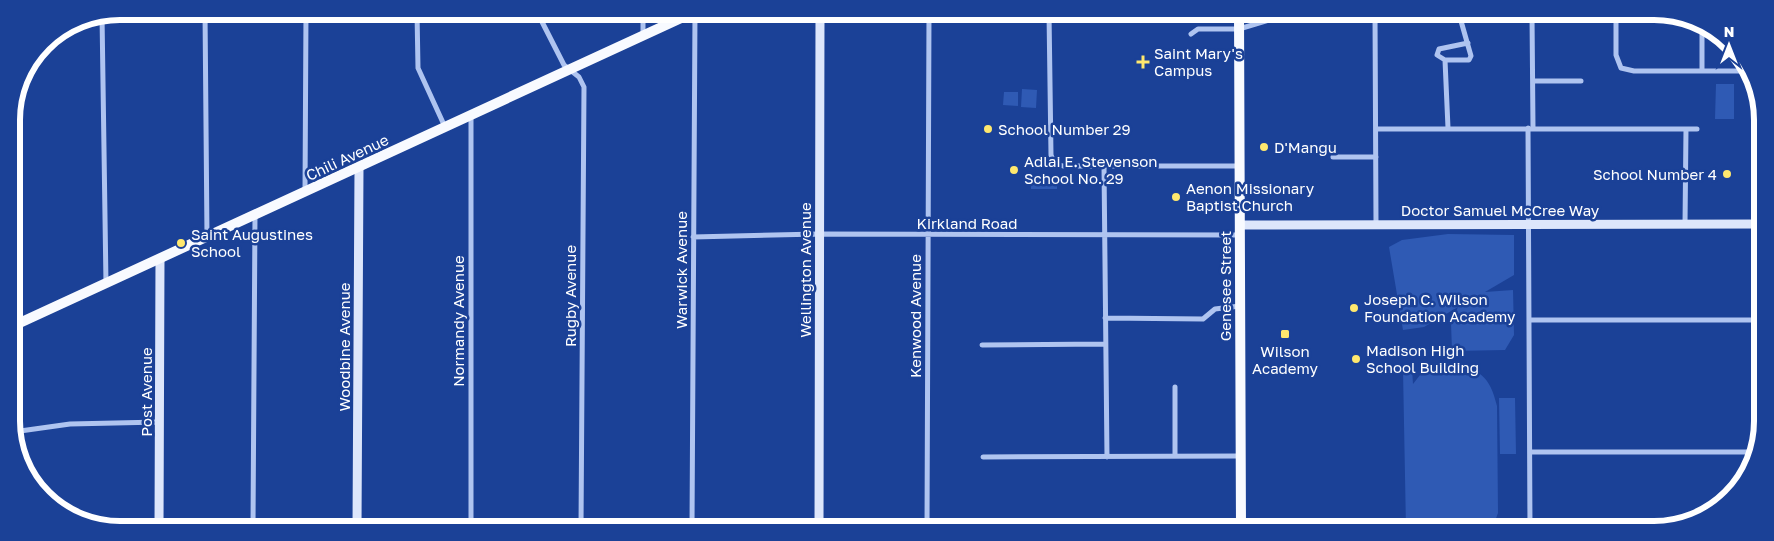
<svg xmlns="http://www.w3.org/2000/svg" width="1774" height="541" font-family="'Golos Text',sans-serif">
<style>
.green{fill:#2f5ab4}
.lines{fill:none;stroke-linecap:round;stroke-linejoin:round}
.street{stroke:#afc4f0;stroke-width:5}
.secondary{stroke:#dde6fb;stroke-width:9}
.primary{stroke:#f8faff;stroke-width:10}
.poi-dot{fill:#ffe86e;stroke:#1b4197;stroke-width:2}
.labels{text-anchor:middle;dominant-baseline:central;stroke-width:5;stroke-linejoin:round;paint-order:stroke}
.poi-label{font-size:15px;fill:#fff;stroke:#1b4197;text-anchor:start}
.street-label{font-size:15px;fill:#fff;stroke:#1b4197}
.rim{fill:none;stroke:#fff;stroke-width:6}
</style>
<rect width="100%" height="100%" fill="#1b4197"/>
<!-- green -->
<path class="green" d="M1716,84H1734V119H1715Z
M1022,89L1037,90L1036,108L1021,107Z
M1004,92H1018V106L1003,105Z
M1031,176H1057V189H1031Z
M1448,234L1514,235V275L1485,292L1513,290L1514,335L1505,350L1452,351L1451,323L1458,307L1424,327L1403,330L1389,247L1402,240Z
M1449,363C1479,368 1490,376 1497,406L1498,513L1492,529H1406L1403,370L1412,369L1413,384L1424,370Z
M1499,398H1515L1516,454H1500Z"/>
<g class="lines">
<!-- street -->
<path class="street" d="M205,11L207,237
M417,12L418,68L445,127
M537,12L564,65L579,77L584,87L581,527
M643,12V35
M1049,13L1051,155L1054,163L1063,166H1240
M1375,14L1376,224
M102,15L106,284
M1532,15L1533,128
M1616,15V55L1621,68L1634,71H1746
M1702,26V71
M1191,34L1198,29H1239L1289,14
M1445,60L1437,55L1439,49L1468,43
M1533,81H1581
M471,116V527
M1448,128L1445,60H1469L1471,56L1459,14
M1528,128L1530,529
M1376,129H1697
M1333,157H1376
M1104,166L1107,457
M305,191L306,12
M1685,224L1686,129
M693,237L819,234L1240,235
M1105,318L1203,319L1215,309L1240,306
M1529,320H1760
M982,345L1105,344
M1175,387V456
M13,432L70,424L160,422
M1530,452H1757
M983,457L1240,456
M253,526L255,215
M692,527L695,13
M927,528L929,13"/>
<!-- secondary -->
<path class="secondary" d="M1240,225L1760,224
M159,526L160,259
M357,527L359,168
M819,528L820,13"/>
<!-- primary -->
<path class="primary" d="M1239,14L1241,529
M13,326L692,13"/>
</g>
<!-- markers -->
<g class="poi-dot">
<path d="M1140.5 54.5h5v5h5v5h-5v5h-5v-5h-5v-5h5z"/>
<circle cx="988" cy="129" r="5"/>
<circle cx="1264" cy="147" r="5"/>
<circle cx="1014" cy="170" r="5"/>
<circle cx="1727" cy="174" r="5"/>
<circle cx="1176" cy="197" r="5"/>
<circle cx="181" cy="243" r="5"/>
<circle cx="1354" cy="308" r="5"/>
<rect x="1280" y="329" width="10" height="10" rx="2.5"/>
<circle cx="1356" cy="359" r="5"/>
</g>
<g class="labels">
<!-- poi labels -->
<g class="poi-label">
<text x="1154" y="53">Saint Mary's<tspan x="1154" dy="17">Campus</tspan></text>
<text x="998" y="129">School Number 29</text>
<text x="1274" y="147">D'Mangu</text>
<text x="1024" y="161">Adlai E. Stevenson<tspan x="1024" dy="17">School No. 29</tspan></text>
<text x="1717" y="174" text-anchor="end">School Number 4</text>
<text x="1186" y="188">Aenon Missionary<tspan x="1186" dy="17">Baptist Church</tspan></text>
<text x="191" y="234">Saint Augustines<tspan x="191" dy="17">School</tspan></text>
<text x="1364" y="299">Joseph C. Wilson<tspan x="1364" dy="17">Foundation Academy</tspan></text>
<text x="1366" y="350">Madison High<tspan x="1366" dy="17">School Building</tspan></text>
<text x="1285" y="351" text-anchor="middle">Wilson<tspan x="1285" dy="17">Academy</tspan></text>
</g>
<!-- street labels -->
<g class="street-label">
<text transform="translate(347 157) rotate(-25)">Chili Avenue</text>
<text x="1500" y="210">Doctor Samuel McCree Way</text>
<text x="967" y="223">Kirkland Road</text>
<text transform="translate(681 270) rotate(-90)">Warwick Avenue</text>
<text transform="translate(805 270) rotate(-90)">Wellington Avenue</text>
<text transform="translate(1225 286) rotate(-90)">Genesee Street</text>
<text transform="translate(570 296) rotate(-90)">Rugby Avenue</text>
<text transform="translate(915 316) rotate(-90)">Kenwood Avenue</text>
<text transform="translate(458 321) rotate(-90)">Normandy Avenue</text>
<text transform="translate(344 347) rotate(-90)">Woodbine Avenue</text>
<text transform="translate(146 392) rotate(-90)">Post Avenue</text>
</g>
</g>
<!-- crop -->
<path d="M0 0H1774V541H0ZM120 20H1654A100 100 0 0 1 1754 120V421A100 100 0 0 1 1654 521H120A100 100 0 0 1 20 421V120A100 100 0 0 1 120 20Z" fill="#1b4197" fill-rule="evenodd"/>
<path class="rim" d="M120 20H1654A100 100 0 0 1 1754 120V421A100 100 0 0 1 1654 521H120A100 100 0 0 1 20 421V120A100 100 0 0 1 120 20Z"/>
<!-- north arrow -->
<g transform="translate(1729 45)" stroke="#1b4197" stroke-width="4" paint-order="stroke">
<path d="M0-4L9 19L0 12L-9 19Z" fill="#ffffff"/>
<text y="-8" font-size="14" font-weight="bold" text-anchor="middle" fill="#ffffff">N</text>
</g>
</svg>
